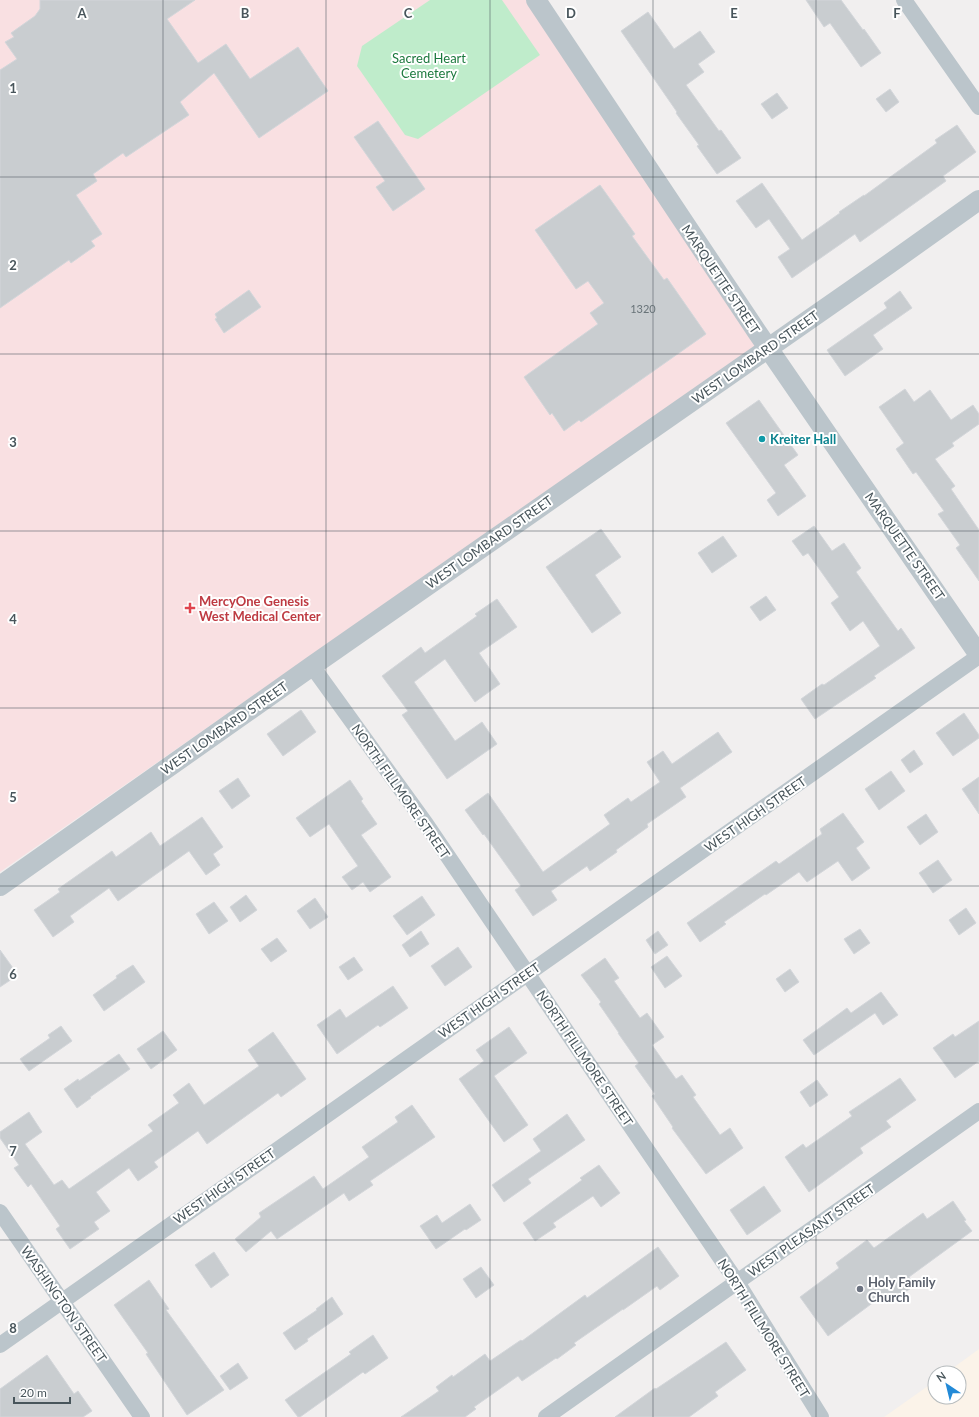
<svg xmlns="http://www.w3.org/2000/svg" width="979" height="1417" font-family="Lato,sans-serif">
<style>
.commercial{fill:#fbf3e9}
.medical{fill:#f9e0e2}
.green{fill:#bfeccb}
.building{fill:#c9cdd0;stroke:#d3d6da}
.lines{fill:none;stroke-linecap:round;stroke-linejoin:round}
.minor{stroke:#bbc5cb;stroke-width:16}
.tertiary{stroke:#bbc5cb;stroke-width:20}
.grid{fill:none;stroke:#48555b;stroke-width:1;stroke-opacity:0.55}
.culture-dot{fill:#0f9aa8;stroke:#fff;stroke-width:1.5}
.health-dot{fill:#e0444e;stroke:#fff;stroke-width:1.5}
.worship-dot{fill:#6b7280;stroke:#fff;stroke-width:1.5}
.labels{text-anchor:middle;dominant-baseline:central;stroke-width:4;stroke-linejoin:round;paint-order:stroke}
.number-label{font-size:11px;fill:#687378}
.park-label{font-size:13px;fill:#1c793e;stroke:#fff}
.street-label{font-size:13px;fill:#48555b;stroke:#fff}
.culture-label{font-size:13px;font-weight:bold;fill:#0d838f;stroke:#fff;text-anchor:start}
.health-label{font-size:13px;font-weight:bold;fill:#be3a42;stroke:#fff;text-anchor:start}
.worship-label{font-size:13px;font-weight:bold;fill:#5b616d;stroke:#fff;text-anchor:start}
.grid-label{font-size:13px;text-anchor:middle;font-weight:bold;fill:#48555b;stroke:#fff;stroke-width:4;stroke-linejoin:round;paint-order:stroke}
</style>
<rect width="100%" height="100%" fill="#f1efef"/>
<!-- commercial -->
<path class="commercial" d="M979,1349V1417H884L935,1381V1397H959V1373H946Z"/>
<!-- medical -->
<path class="medical" d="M0,0H526L759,343L0,872Z"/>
<!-- green -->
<path class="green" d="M430,0H502L540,55L418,139L405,135L357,66L362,46Z"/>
<!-- building -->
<path class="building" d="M40,0H195L167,19L198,63L226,44L250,79L298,47L328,91L259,138L214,73L180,102L189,115L126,157L123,153L93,174L97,181L76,195L102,234L91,241L95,246L71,263L69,260L0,308V70L17,59L5,42L14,37L11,33L35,16L40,9Z
M806,0H841L863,30L864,29L881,53L861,67L830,23L824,27Z
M648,12L674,49L700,31L715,52L698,64L704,72L686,85L719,131L721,130L741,158L717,174L697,146L699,145L676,113L677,112L621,31Z
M890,89L899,102L886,112L876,99Z
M777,93L788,108L772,119L761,104Z
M378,121L425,189L393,211L376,187L385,181L354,137Z
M957,125L976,152L943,176L946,181L860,242L855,234L792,278L778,257L790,249L769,219L756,228L736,201L762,183L802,240L840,213L839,212L864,195V196L937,143L935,140Z
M600,185L635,234L632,236L664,280L667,278L706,334L581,422L579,420L564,431L552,413L550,415L524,377L598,324L590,313L604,303L588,281L576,289L535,230Z
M249,290L261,307L224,333L215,319L217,318L215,314Z
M900,291L912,308L873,335L883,349L845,376L827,350L887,308L884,303Z
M905,389L914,402L930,390L951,420L973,405L979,414V424L952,443L954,446L935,459L955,486L951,489L979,530V581L956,548L960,545L938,514L944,511L916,472L913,474L896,449L904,443L879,407Z
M759,400L798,455L784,465L806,496L778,516L767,500L776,493L726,423Z
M814,526L832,551L844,543L861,568L856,572L898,631L901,628L915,648L874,676L876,678L815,719L801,699L822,684L824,685L880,646L863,621L850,631L831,603L839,597L808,553L803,556L792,541Z
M601,529L621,557L595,575L621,613L592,633L546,567Z
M723,536L737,556L712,573L698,553Z
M766,596L776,610L760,621L750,607Z
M497,599L517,627L479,653L500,684L475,702L445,659L414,682L455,741L482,722L497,744L447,779L402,715L408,711L382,676L421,647L425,653L477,616L475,614Z
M301,710L316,732L283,756L267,734Z
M964,713L979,735V738L953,756L936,733Z
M718,732L732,752L680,788L686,797L647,824L648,827L616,850L617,852L590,871L587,866L551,891L557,900L533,916L515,890L521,886L484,834L483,835L465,810L488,793L543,872L610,824L604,815L628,798L631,802L660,782L647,762L663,751L672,764Z
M914,750L923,764L910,773L901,760Z
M891,771L905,791L879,810L865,789Z
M979,777V814L962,789Z
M238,778L250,796L232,809L219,791Z
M350,780L363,799L361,801L377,824L361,835L391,877L370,892L363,882L352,890L342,877L358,866L329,824L310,837L296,818Z
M843,813L864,842L856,848L870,868L852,881L838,861L807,882L799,872L766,895L765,894L724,922L726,924L700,942L687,923L776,861L779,864L822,834L820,829Z
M926,814L938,832L920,845L907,827Z
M202,817L223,847L213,854L220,865L206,875L189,851L118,901L109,888L70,916L74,922L53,937L34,910L60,892L58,889L112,851L116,857L151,832L160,846Z
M938,860L952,880L933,893L919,873Z
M246,895L257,910L240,922L230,907Z
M422,896L435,915L407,935L393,916Z
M315,898L328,917L310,929L297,911Z
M214,902L228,921L209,934L196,914Z
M966,908L976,923L959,935L949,920Z
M860,929L870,943L854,954L844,939Z
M421,931L429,944L410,957L402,945Z
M658,931L668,945L655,954L646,940Z
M277,938L287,951L271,962L261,949Z
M458,947L472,967L445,986L431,966Z
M0,950L18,975L0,987Z
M667,956L682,976L665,988L651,967Z
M354,957L363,970L348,980L339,967Z
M605,958L619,978L614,981L640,1018L647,1013L664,1037L652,1045L676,1079L682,1075L696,1095L693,1097L720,1135L730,1128L743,1148L706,1174L672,1128L673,1127L652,1096L655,1094L635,1066L639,1063L618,1033H619L599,1004L601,1002L581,975Z
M133,965L145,982L104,1011L93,995L117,978L116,976Z
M790,969L799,982L785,992L776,979Z
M393,986L408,1008L380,1027L378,1025L337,1054L317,1025L340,1009L346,1018Z
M881,992L898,1015L883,1025L875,1013L814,1055L803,1040L847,1008L851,1013Z
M979,1021V1061L955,1078L933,1048L953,1034L955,1037Z
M61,1026L72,1041L29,1071L20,1059L50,1038L48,1035Z
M509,1027L527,1053L494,1076L528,1125L504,1142L459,1079L484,1061L476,1050Z
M163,1031L177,1050L151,1069L137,1049Z
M273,1032L306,1079L281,1097L278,1093L207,1144L198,1131L154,1162L158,1167L138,1181L129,1168L96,1192L110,1211L94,1222L99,1229L70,1249L56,1229L60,1226L31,1184L28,1187L14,1168L19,1165L0,1138V1132L29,1112L42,1132L25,1144L54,1185L62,1180L69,1189L153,1131L148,1125L179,1103L173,1095L189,1083L204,1105L259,1066L248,1050Z
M119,1054L130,1069L90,1097L91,1098L77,1108L64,1089L78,1079L79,1081Z
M900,1078L916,1100L886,1121L891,1127L860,1148L863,1153L809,1192L785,1157L803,1144L806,1148L852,1116L849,1112Z
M817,1080L828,1095L810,1107L800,1092Z
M412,1105L435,1137L370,1181L373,1185L349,1201L344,1193L277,1239L271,1231L246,1252L235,1239L261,1217L259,1213L314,1176L323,1189L369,1157L362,1147L398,1122L395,1117Z
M567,1114L585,1140L528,1179L531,1183L504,1202L492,1185L541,1151L533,1139Z
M599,1165L620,1193L601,1207L593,1196L553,1223L556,1227L535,1241L523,1223L582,1180L580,1178Z
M764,1186L781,1211L747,1235L730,1210Z
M953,1201L966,1220L964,1221L972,1231L909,1277L915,1285L892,1302L886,1293L828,1336L800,1297L839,1268L836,1263L867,1240L874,1248L923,1213L927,1219Z
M470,1204L481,1220L466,1230L465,1229L436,1249L420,1226L437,1215L442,1223Z
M658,1247L679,1276L660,1290L657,1286L623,1310V1309L574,1343L576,1345L557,1359L556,1358L522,1381L518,1376L474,1407L476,1409L465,1417H401L439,1391L436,1387L452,1375L453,1377L485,1354L490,1361L521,1340L522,1341L585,1295L587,1298Z
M214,1252L229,1275L211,1288L195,1265Z
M481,1267L494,1285L476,1298L463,1279Z
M149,1280L169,1309L166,1310L224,1390L187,1415L146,1354L148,1353L114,1305Z
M332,1297L343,1314L307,1339L308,1341L295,1350L283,1333L317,1310L316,1309Z
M373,1335L388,1358L365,1374L363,1372L300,1417H298L285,1400L351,1354L349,1352Z
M726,1342L746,1370L715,1392L718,1396L689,1417H615L655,1388L656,1389Z
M47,1355L74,1394L78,1391L92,1411L83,1417H0V1389Z
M238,1363L248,1378L230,1390L220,1376Z"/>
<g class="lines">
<!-- minor -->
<path class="minor" d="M904,0L979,107
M312,666L426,824L632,1128L737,1282L821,1417
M0,1212L142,1417
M0,1345L979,656
M546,1417L979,1111"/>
<!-- tertiary -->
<path class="tertiary" d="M536,0L757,332L979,655
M0,886L312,666L889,264L979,200"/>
</g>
<!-- grid -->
<path class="grid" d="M163,0V1417M326,0V1417M490,0V1417M653,0V1417M816,0V1417M0,177H979M0,354H979M0,531H979M0,708H979M0,886H979M0,1063H979M0,1240H979"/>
<!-- markers -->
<circle class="culture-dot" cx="762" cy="439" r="4"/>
<path class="health-dot" d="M188 602h4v4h4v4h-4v4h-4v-4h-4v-4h4z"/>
<circle class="worship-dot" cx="860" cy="1289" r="4"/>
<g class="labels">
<!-- number labels -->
<g class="number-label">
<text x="643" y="308">1320</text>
</g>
<!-- park labels -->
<g class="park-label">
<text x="429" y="58">Sacred Heart<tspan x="429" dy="15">Cemetery</tspan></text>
</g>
<!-- street labels -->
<g class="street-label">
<text transform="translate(721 279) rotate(56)">MARQUETTE STREET</text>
<text transform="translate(755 357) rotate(-35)">WEST LOMBARD STREET</text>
<text transform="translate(489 542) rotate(-35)">WEST LOMBARD STREET</text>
<text transform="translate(905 546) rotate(55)">MARQUETTE STREET</text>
<text transform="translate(224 728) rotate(-35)">WEST LOMBARD STREET</text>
<text transform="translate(401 791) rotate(55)">NORTH FILLMORE STREET</text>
<text transform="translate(755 814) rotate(-35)">WEST HIGH STREET</text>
<text transform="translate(489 1000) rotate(-35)">WEST HIGH STREET</text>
<text transform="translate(585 1058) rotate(56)">NORTH FILLMORE STREET</text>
<text transform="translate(224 1186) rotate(-35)">WEST HIGH STREET</text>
<text transform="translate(811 1230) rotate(-35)">WEST PLEASANT STREET</text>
<text transform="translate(64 1304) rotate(55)">WASHINGTON STREET</text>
<text transform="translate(764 1328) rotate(58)">NORTH FILLMORE STREET</text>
</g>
<!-- culture labels -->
<g class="culture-label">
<text x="770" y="439">Kreiter Hall</text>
</g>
<!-- health labels -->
<g class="health-label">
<text x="199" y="601">MercyOne Genesis<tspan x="199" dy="15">West Medical Center</tspan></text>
</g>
<!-- worship labels -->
<g class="worship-label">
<text x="868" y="1282">Holy Family<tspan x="868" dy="15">Church</tspan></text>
</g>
</g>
<g class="grid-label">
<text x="82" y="18">A</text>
<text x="245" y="18">B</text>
<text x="408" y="18">C</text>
<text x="571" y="18">D</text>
<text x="734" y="18">E</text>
<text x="897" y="18">F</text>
<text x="13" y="93">1</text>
<text x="13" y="270">2</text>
<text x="13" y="447">3</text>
<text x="13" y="624">4</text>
<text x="13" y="802">5</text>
<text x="13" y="979">6</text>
<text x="13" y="1156">7</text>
<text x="13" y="1333">8</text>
</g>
<!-- north arrow -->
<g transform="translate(947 1385) rotate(325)"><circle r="19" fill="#ffffff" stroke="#b6bbbd"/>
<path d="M0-3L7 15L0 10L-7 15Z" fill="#238ad7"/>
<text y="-6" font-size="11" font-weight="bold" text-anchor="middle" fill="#48555b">N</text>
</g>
<!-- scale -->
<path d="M14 1397v6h56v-6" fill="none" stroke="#48555b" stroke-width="2"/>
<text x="20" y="1397" font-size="12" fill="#48555b" stroke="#ffffff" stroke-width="3" paint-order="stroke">20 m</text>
</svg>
